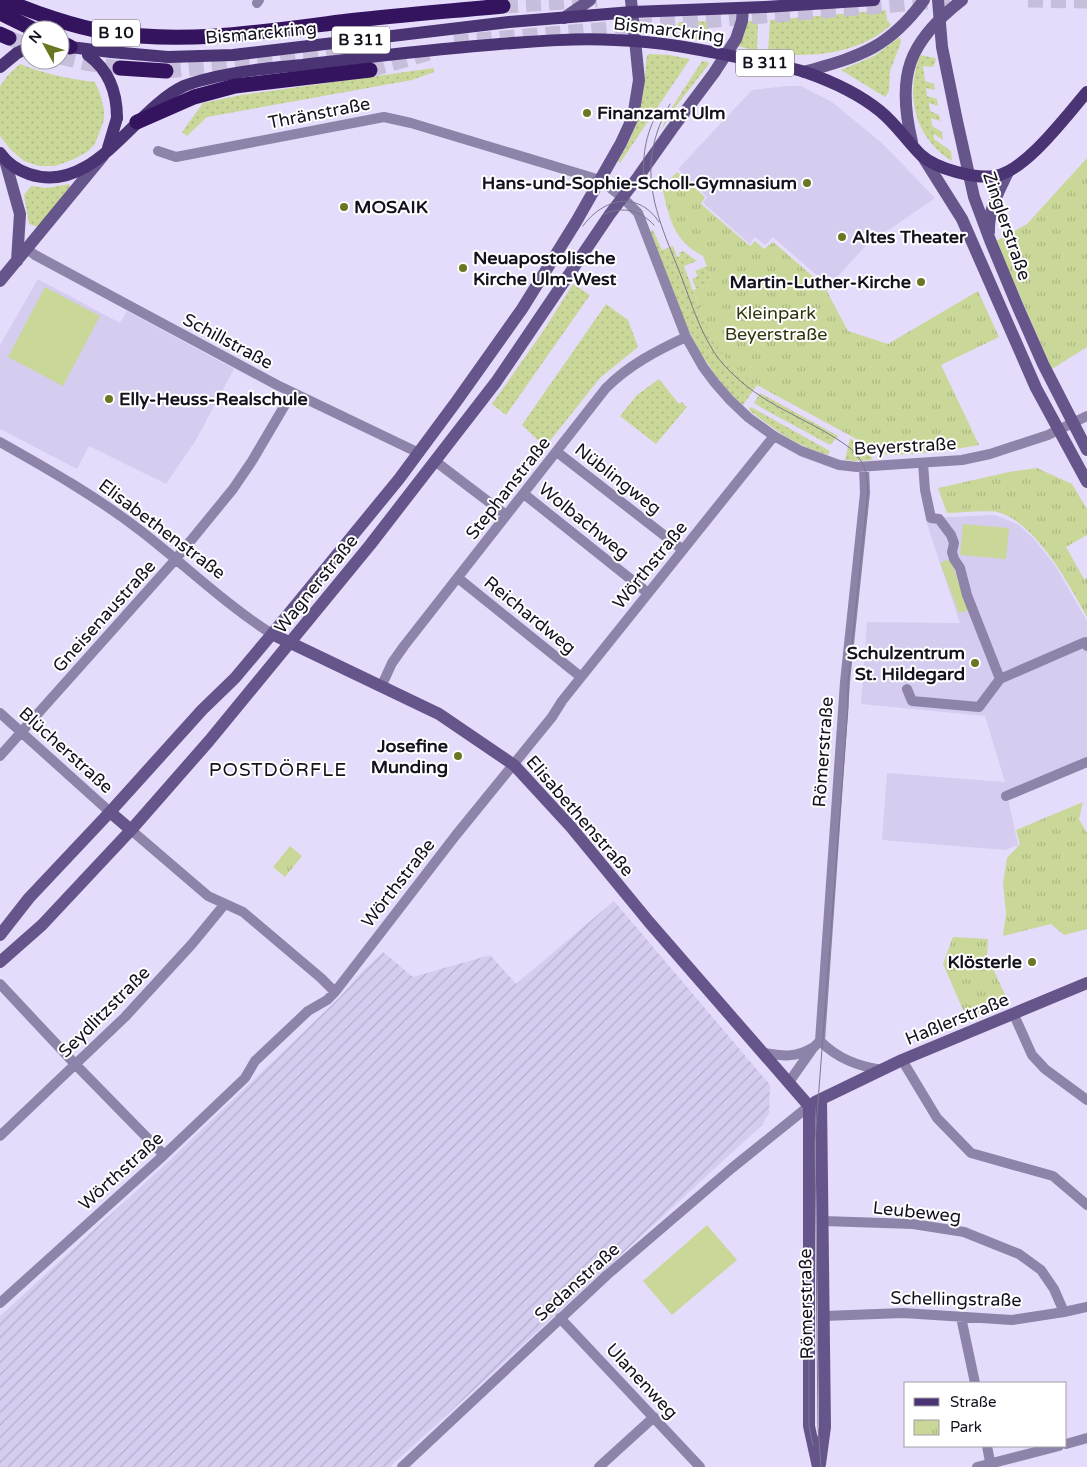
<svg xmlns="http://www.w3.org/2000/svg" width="1087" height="1467" font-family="'Varela Round',sans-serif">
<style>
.built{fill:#d6ccf0}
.industrial{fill:url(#industrial-furrows)}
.grass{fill:url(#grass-dots)}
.park{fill:url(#park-tufts)}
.pitch{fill:#c9d798}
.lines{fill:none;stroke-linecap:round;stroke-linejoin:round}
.highway-tunnel{stroke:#c6bedb;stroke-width:15;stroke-dasharray:15 8;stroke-linecap:butt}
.street{stroke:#8e83a8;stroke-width:10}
.secondary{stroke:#66558a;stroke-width:12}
.primary{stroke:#4b3473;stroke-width:12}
.highway{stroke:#35145f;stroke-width:15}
.tram{stroke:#7d778e;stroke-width:1}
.primary-bridge{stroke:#4b3473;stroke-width:12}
.poi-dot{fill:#697723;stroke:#fff;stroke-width:2}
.labels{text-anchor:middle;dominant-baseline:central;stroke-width:4;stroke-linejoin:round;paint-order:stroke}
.shield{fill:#fff;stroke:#5b5862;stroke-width:1}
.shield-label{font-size:16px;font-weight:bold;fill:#15111f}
.street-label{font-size:18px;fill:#15111f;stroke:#fff}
.poi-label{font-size:18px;font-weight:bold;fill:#15111f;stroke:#fff;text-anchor:start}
.park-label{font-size:18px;fill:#2e350c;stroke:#fff}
.neighbourhood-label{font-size:19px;letter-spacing:1px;fill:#15111f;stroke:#fff}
</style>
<defs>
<pattern id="industrial-furrows" width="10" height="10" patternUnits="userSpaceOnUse" patternTransform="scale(1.25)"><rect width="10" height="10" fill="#d6ccf0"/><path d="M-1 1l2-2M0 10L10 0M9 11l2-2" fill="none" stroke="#b7aecd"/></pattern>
<pattern id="grass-dots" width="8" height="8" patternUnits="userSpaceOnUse" patternTransform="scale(1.25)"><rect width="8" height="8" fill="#c9d798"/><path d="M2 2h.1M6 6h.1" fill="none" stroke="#acb883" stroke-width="1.8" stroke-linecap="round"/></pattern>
<pattern id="park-tufts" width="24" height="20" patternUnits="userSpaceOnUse" patternTransform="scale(1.25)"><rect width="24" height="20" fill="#c9d798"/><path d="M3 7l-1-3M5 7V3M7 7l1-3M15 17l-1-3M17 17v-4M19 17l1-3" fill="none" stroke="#acb883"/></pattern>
</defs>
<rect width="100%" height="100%" fill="#e5dcfc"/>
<!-- built -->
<path class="built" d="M787,86H801L832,102L882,143L935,198L892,228L875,236L829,286L773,237L765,245L755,237L750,244L703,203L707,197L678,169L752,90Z
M38,279L120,323L127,311L234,369L196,440L166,484L89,446L77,469L0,429V345Z
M995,515L1019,525L1036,541L1056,567L1087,621V757L1008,798L1018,845L1005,850L882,840L887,773L1005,782L985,716L861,704L867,622L960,623L925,518Z"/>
<!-- industrial -->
<path class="industrial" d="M614,901L770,1085L769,1113L762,1125L390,1467H0V1316L170,1160L340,997L360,974L383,952L413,977L490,955L516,984Z"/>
<!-- grass -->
<path class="grass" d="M886,10L887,20L891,25C857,55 811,58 768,53L770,20Z
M710,21L712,23L699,42L677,25L679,22Z
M746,21H758L757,51L738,46L744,34Z
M900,37L901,42L890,71L889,91L885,97L841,70L874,56Z
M649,54L669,55L690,59L620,163L618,161C640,125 643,105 646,62L647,56Z
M920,55L935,58L936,60L933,67L923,66L925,81L934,84L935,90L926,88L927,96L937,99L938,106L929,103L930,111L939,115L940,121L931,118L932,126L942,132L943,140L934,134V139L951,151L952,161C914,138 905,94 920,55Z
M702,61L708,62L709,64L677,105L661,131L667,115Z
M20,64C45,74 68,79 95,82L100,94L104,109V120L95,144L87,152L72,160L55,166H39L24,161L11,150L0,136V86L8,75Z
M434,68V72L412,80L207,117L187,136L182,132L203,103L241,95Z
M69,184L70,187L38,227L29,224L24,195L31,186L47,188Z
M653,230L662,250L673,246L677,257L680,256L679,253L683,251L697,261L684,266C703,318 711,350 757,385L743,405C692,360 673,293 650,231Z
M707,266L713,283L696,289L692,279L698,276L695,271Z
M573,284L590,295L506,415L492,404L544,330Z
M606,304L628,320L638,347L600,378L545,447L522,425Z
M659,379L679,404L682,402L687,407L656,444L620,416L637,395Z
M760,393L838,436L830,445L762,408L754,403Z
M751,407L830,451L828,455C798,447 773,429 749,410Z
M850,438L869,453L873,460L856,461L845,460Z"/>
<!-- park -->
<path class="park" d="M1087,158V347L1052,369L996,241L1027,224Z
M677,172L705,197L701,204L750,246L755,241L764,249L773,242L824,286L848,331L888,344L978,291L999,337L941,365L979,445L938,452L893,455L884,454L757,385L745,376L726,358L717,346L703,318L693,290L713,283L703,256C673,241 669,217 662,187Z
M1037,468L1072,484L1087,509V535L1066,547L1084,579L1087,578V617C1069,584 1035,521 997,512C986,510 959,513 947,513L938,488L1009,472Z
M1083,802L1079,819L1087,833V929L1064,935L1051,924L1003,936L1006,913L1003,883L1007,858L1020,844L1016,830Z
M290,846L302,856L285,877L273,867Z
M953,937L988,939L987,956L1009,1003L967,1019L943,964Z"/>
<!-- pitch -->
<path class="pitch" d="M45,287L100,316L63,386L8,357Z
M963,524L1009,528L1006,559L960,555Z
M950,559L969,610L959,613L940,563Z
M707,1225L737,1260L672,1315L643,1281Z"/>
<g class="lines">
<!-- highway-tunnel -->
<path class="highway-tunnel" d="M1028,0L1087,1
M503,6L597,0
M9,38L30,46
M454,42L952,0
M60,57L85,63L120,68
M370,70L429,53
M166,71L344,54"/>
<!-- street -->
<path class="street" d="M257,3L259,0
M158,151L176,157L384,117L411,123L600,180L622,197L638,213L686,337L703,367L715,383L729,399L749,418L774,436L801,451L839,465L857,467L962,460L990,454L1048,435L1087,416
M27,249L35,255L277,385L419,453
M0,442C48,469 97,497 141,531C185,565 225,604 272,634
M557,452L683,550
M435,461L506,515
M923,463L925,490L931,518L939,519L951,535L954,543L952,552L954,559L960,568L967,595L1000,679
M524,494L648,593
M458,578L581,677
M381,687L392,663L404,646L606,388C629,365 656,351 686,337
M907,689L912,701L979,707L1000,679L1085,642L1087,646
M0,713L110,812
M0,756L175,560L233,489L252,461L292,393
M1006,796L1087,762
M131,830L208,896L243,912L321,978L335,992
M0,984L75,1064L164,1155
M1014,1015L1032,1055L1045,1069L1087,1100
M820,1041L845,682L865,493L864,467
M820,1041C838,1059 858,1066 882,1070
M764,1053C782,1056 796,1058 812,1048
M902,1060L937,1118L971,1153L1053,1176L1087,1205
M789,1082L813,1048L820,1041
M0,1136L125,1017L192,944L224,905
M823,1221L913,1224L964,1232L1019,1254L1041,1270L1054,1289L1064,1312
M0,1303L164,1155L245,1078L255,1061L308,1011L327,1000L335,992L456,835L552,717L562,701L774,436
M824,1316L903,1313L1012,1320L1064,1312L1087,1307
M961,1317L975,1383
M560,1318L700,1467
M1066,1444L1087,1438
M987,1446L991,1467
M402,1467L607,1275L732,1168L809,1106
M599,1467L654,1417
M977,1467L1059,1446"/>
<!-- secondary -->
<path class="secondary" d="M938,0L942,47L957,121L974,197L990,240L1017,305L1043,364L1087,450
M564,18L590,0
M804,72C860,56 888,49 924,0
M912,142C896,76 908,42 962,0
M923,157L962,219L1036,388L1087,482
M5,160L20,214L17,261
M989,232C988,210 999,191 1008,172
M0,281L103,156
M272,634L439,714L514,765L571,827L649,922L809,1106V1426L818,1467
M110,812L131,830
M0,935L29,898L110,812L202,710L235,678L272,634L399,479L456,402L522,309L576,222L621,143L633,117L639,80L631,0
M0,962L42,925L131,830L209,741L370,545L496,382L610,214L638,177L672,129L714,73L736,39L742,21L743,8
M815,1102L902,1060L1087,983
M820,1464L825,1427L821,1099"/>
<!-- primary -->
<path class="primary" d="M70,47L111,52L168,57L233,55L509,22L632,12L765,7L874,0
M0,67L17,53L30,47
M108,148L117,118
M0,153C7,163 17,170 29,174C94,196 133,110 184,86C191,83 199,81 207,79C238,71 270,68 302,65C368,57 434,49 500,44C538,41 577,38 615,40C659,41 703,50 746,59C765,63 786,66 805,72C831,81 859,94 880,111C896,124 907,141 921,155C936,169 975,179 995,176C1025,172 1067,115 1087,92"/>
<!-- highway -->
<path class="highway" d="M5,0C34,13 75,27 106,32C187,45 268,31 348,21C399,15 451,11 503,6
M0,13L35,30
M0,34L9,38
M60,42L70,47
M120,68L166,71
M137,122L194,97L235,86L370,70"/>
<!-- tram -->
<path class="tram" d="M670,104C659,123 652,143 651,165C649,205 669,244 683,281C691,303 699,327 711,347C717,358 725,367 735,376C768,408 814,421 850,448C867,463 869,479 867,501L848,682V708L815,1141L818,1427L821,1467
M645,187C641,159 645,134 659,110
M604,214C623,206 640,210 654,225
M583,226C603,198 638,190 659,222
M809,1255V1426L813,1445"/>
<!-- primary-bridge -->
<path class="primary-bridge" d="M88,55C110,71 117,93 117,118"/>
</g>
<!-- markers -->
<g class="poi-dot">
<circle cx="587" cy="113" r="5"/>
<circle cx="807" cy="183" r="5"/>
<circle cx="344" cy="207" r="5"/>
<circle cx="842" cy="237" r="5"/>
<circle cx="463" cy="268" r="5"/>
<circle cx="921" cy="282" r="5"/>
<circle cx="109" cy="399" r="5"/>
<circle cx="975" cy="663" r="5"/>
<circle cx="458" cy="756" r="5"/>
<circle cx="1032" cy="962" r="5"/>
</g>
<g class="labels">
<!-- shield labels -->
<g class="shield">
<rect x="92" y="19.5" width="48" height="27" rx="4"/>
<rect x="332" y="26.5" width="58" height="27" rx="4"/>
<rect x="736" y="49.5" width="58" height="27" rx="4"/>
</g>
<g class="shield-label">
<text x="116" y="33">B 10</text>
<text x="361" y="40">B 311</text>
<text x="765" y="63">B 311</text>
</g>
<!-- street labels -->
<g class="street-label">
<text transform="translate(669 30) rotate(7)">Bismarckring</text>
<text transform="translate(261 33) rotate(-5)">Bismarckring</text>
<text transform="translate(319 113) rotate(-11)">Thränstraße</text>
<text transform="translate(1007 226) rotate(71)">Zinglerstraße</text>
<text transform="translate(228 341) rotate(28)">Schillstraße</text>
<text transform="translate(905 446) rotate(-3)">Beyerstraße</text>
<text transform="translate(618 479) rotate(38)">Nüblingweg</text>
<text transform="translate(508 488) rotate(-52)">Stephanstraße</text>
<text transform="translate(584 521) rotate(39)">Wolbachweg</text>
<text transform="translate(162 529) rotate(37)">Elisabethenstraße</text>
<text transform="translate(650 565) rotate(-51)">Wörthstraße</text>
<text transform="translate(316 584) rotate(-51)">Wagnerstraße</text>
<text transform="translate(530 615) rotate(39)">Reichardweg</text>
<text transform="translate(104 616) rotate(-48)">Gneisenaustraße</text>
<text transform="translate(66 750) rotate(42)">Blücherstraße</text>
<text transform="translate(823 752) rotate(-86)">Römerstraße</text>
<text transform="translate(580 816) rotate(49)">Elisabethenstraße</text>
<text transform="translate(398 883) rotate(-52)">Wörthstraße</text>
<text transform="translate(104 1012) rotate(-45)">Seydlitzstraße</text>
<text transform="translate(957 1019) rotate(-22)">Haßlerstraße</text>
<text transform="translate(121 1171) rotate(-42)">Wörthstraße</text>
<text transform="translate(917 1212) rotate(6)">Leubeweg</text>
<text transform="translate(577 1282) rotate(-42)">Sedanstraße</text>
<text transform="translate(956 1299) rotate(1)">Schellingstraße</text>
<text transform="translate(806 1304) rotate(-91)">Römerstraße</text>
<text transform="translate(642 1381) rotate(47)">Ulanenweg</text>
</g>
<!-- poi labels -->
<g class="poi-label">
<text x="597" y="113">Finanzamt Ulm</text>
<text x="797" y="183" text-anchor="end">Hans-und-Sophie-Scholl-Gymnasium</text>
<text x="354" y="207">MOSAIK</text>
<text x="852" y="237">Altes Theater</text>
<text x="473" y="258">Neuapostolische<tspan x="473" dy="21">Kirche Ulm-West</tspan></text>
<text x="911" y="282" text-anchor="end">Martin-Luther-Kirche</text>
<text x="119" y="399">Elly-Heuss-Realschule</text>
<text x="965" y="653" text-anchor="end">Schulzentrum<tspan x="965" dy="21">St. Hildegard</tspan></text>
<text x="448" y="746" text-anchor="end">Josefine<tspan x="448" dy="21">Munding</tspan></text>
<text x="1022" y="962" text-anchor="end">Klösterle</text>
</g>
<!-- park labels -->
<g class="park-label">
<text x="776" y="313">Kleinpark<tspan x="776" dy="21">Beyerstraße</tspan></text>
</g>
<!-- neighbourhood labels -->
<g class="neighbourhood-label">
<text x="278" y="770">POSTDÖRFLE</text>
</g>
</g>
<!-- legend -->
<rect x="904" y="1382" width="162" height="65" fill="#ffffff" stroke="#a1a0a5"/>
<rect x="914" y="1398" width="25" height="8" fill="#4b3473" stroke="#a1a0a5"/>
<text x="950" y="1407" font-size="15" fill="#15111f">Straße</text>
<rect x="914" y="1420" width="25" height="15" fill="url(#park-tufts)" stroke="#a1a0a5"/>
<text x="950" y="1432" font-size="15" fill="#15111f">Park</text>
<!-- north arrow -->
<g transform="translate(45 45) rotate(310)"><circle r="24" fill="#ffffff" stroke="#a1a0a5"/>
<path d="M0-4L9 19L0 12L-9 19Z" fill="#697723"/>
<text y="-8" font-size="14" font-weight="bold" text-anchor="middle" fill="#15111f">N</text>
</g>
</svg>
